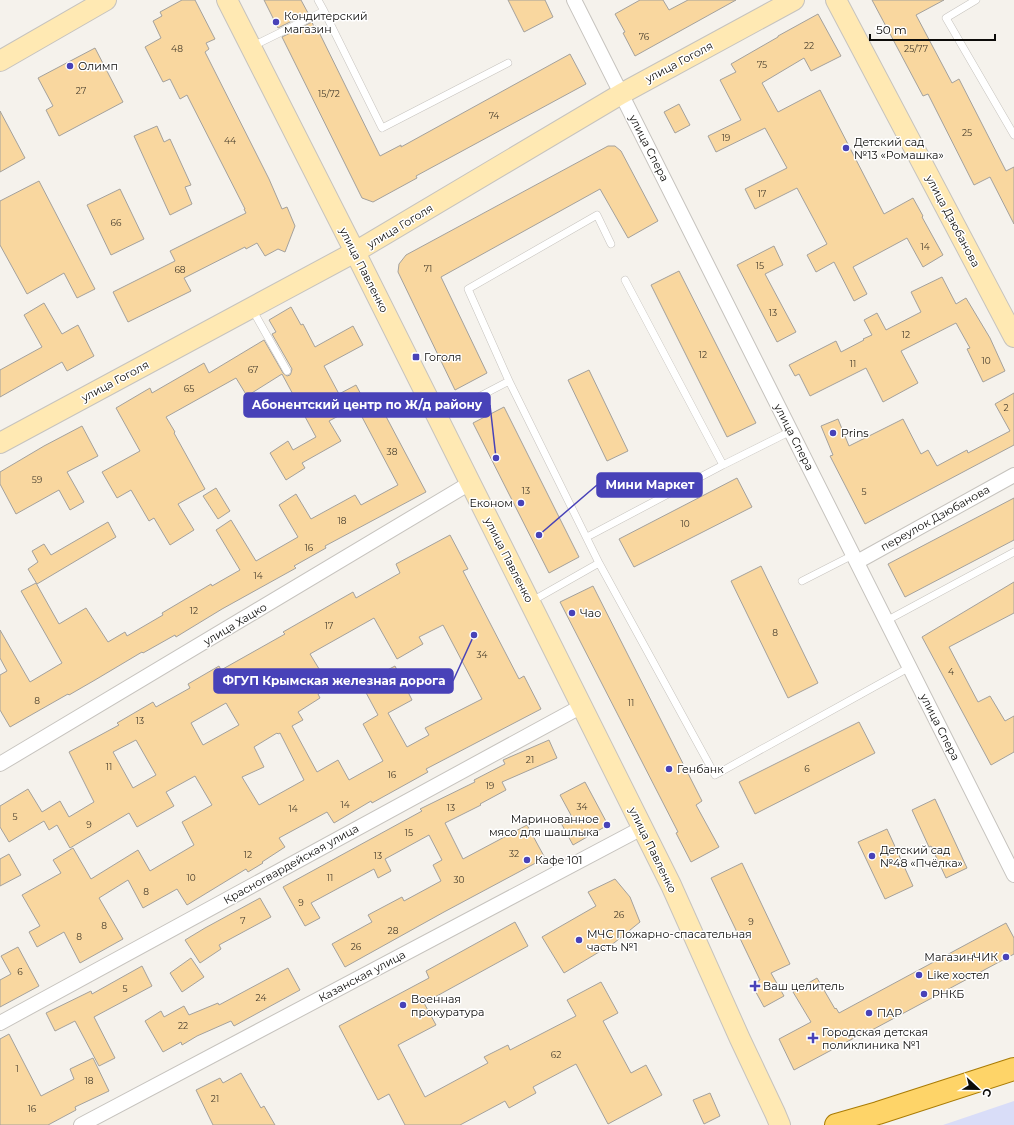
<svg xmlns="http://www.w3.org/2000/svg" width="1014" height="1125" font-family="Montserrat,sans-serif">
<style>
.green{fill:#d9ddf8}
.building{fill:#f9d79f;stroke:#a4a19c;fill-rule:evenodd}
.lines{fill:none;stroke-linecap:round;stroke-linejoin:round}
.lane-casing{stroke:#c6c3be;stroke-width:8}
.street-casing{stroke:#c6c3be;stroke-width:16}
.secondary-casing{stroke:#c6c3be;stroke-width:22}
.primary-casing{stroke:#a97b05;stroke-width:24}
.lane{stroke:#fff;stroke-width:7}
.street{stroke:#fff;stroke-width:14}
.secondary{stroke:#ffe9b3;stroke-width:20}
.primary{stroke:#fed468;stroke-width:22}
.poi-dot{fill:#4842b8;stroke:#fff;stroke-width:1.5}
.labels{text-anchor:middle;dominant-baseline:central;stroke-width:3;stroke-linejoin:round;paint-order:stroke}
.number-label{font-size:9px;fill:#473e2e}
.poi-label{font-size:11px;fill:#0c0b09;stroke:#fff;text-anchor:start}
.street-label{font-size:11px;fill:#0c0b09;stroke:#fff}
.leader{fill:none;stroke:#4842b8;stroke-width:1.5}
.callout-dot{fill:#4842b8;stroke:#fff;stroke-width:1.5}
.callout{fill:#4842b8;stroke:#4842b8;stroke-width:1.5}
.callout-label{font-size:12px;text-anchor:middle;font-weight:bold;fill:#fff}
</style>
<rect width="100%" height="100%" fill="#f5f2ec"/>
<!-- green -->
<path class="green" d="M1014,1101V1125H943Z"/>
<!-- building -->
<path class="building" d="M182,0H195L215,39L206,43L209,49L205,52L269,179L282,209L287,207L295,226L285,252L278,249L265,256L257,243L246,249L245,247L184,278L191,291L128,322L113,292L175,261L170,251L246,213L244,209H245L187,95L180,99L170,79L163,82L145,47L161,38L153,21L162,16L160,12Z
M264,0H301L308,13L278,28Z
M508,0H545L553,17L524,32Z
M640,0H663L669,10L688,0H736L635,56L623,33L625,32L615,14Z
M872,0H944L916,15L952,83L959,79L1006,171L1014,167V224L990,177L974,185L928,94L923,96Z
M818,14L841,56L811,71L804,58L762,83L778,112L820,90L884,214L913,198L923,216L922,217L943,255L923,267L907,238L853,267L867,294L854,301L834,262L816,272L807,255L827,244L797,188L755,209L745,189L787,168L765,128L716,152L708,136L741,120L720,80L736,72L731,64L778,37V36Z
M312,22L314,27L316,26L380,156L401,145V147L570,54L586,84L416,176L417,178L373,202L362,198L282,37Z
M95,48L123,102L59,136L46,110L53,106L38,78Z
M679,104L690,125L675,133L664,112Z
M0,111L25,158L0,172Z
M157,126L164,142L170,139L191,185L185,187L192,204L170,215L134,136Z
M608,146H615L621,151L658,221L628,238L600,189L441,277L487,373L455,390L398,272L399,264L406,255Z
M39,181L95,289L77,298L64,273L27,294L0,245V201Z
M120,189L144,239L111,255L87,205Z
M774,246L783,265L765,274L796,332L777,342L737,265Z
M679,271L756,423L727,437L651,285Z
M942,277L956,304L966,298L990,338L1005,371L983,382L967,349L970,348L956,323L901,351L918,383L883,402L866,368L810,396L799,374L795,376L789,365L836,341L841,352L864,340L863,339L872,335L864,320L877,313L886,330L921,312L911,292Z
M44,303L62,334L78,325L94,356L67,371L62,362L0,397V370L42,347L24,315Z
M291,307L301,325L303,324L315,347L353,326L363,345L324,366L339,394L356,385L365,402L329,421L341,441L302,463L305,468L286,480L270,453L288,441L293,450L316,437L282,374L247,396L236,378L166,417L175,432L174,433L205,489L178,504L194,530L170,545L154,518L149,521L131,490L117,498L102,472L140,451L116,408L150,388L152,393L204,363L209,373L264,340L283,373L287,376L290,375L291,373L292,369L272,334L276,332L269,320Z
M589,370L628,451L607,461L568,380Z
M1014,393V445L865,524L830,456L833,455L821,426L838,419L849,446L903,419L921,454L928,450L937,466L967,450L968,453L1010,431L995,404Z
M381,407L426,492L325,546L326,548L294,566L296,568L222,609L176,637L175,635L143,653L142,652L95,680L69,695L68,694L10,727L0,710V675L7,671L0,658V630L30,682L62,663L21,591L36,583L59,624L86,608L108,642L125,632L127,636L163,615L162,613L211,584L212,586L240,570L216,530L231,520L256,561L298,537L279,505L296,494L311,519L355,495L361,505L398,485L362,417Z
M504,407L579,557L549,573L473,423Z
M82,426L98,456L67,472L84,502L70,510L59,490L16,514L0,484V472L44,446Z
M737,478L752,507L634,567L619,539Z
M216,488L230,511L218,519L203,496Z
M1014,498V540L905,597L888,564Z
M108,522L116,537L37,584L28,569L38,562L32,551L44,544L51,555Z
M450,535L468,569L463,571L519,679L524,676L541,709L426,769L428,772L372,803L371,801L334,823L327,812L279,838L285,847L262,862L263,863L248,872L246,869L187,905L177,889L143,908L128,880L99,898L123,939L80,963L64,932L37,947L29,932L40,926L22,895L61,873L53,860L73,848L91,879L138,850L150,871L194,845L182,822L212,805L195,776L166,792L174,806L137,827L129,813L70,848L57,825L49,830L44,821L9,842L0,827V806L28,789L42,812L60,801L69,817L94,802L69,752L119,725L117,723L153,702L156,707L190,688L188,684L219,666L221,670L285,634L283,632L353,592L356,598L400,573L396,564ZM374,618L397,659L423,644L419,637L443,625L482,699L425,728L429,735L407,747L388,713L412,700L395,666L376,676L378,681L364,689L378,715L363,724L383,761L349,780L338,760L317,772L292,726L303,720L298,712L320,698L318,694L330,687L310,654ZM226,703L239,725L203,745L191,723ZM277,733L278,734L280,733L304,780L259,805L242,777L264,767L254,747ZM136,740L156,775L133,788L113,752Z
M761,566L818,683L788,698L731,581Z
M1014,582V613L949,647L978,702L990,696L1005,721L1014,716V752L991,765L922,637Z
M593,586L702,801L696,805L719,847L691,862L676,833L678,832L560,602Z
M859,722L875,753L755,814L739,782Z
M549,740L557,758L502,782L506,790L480,804L481,805L445,823L463,859L527,825L545,858L444,912L345,967L332,944L372,922L368,915L402,897L404,901L441,881L433,865L442,860L429,835L385,859L391,871L378,878L374,869L311,903L320,918L305,926L283,887L422,811L420,809L475,782L474,780L505,764L503,760Z
M585,782L608,825L573,845L561,823L572,817L560,795Z
M935,799L967,868L946,878L931,846L929,847L912,810Z
M887,829L913,886L885,899L858,842Z
M9,854L21,875L0,886V859Z
M742,863L790,964L771,973L784,996L764,1007L752,985L760,980L711,878Z
M615,879L630,897L640,922L614,943L564,973L542,937L596,906L588,892Z
M260,898L271,917L219,945L221,949L200,963L185,940L205,928Z
M515,922L528,946L424,1003L436,1025L398,1045L425,1097L488,1063L484,1057L508,1045L510,1050L576,1016L567,1000L601,982L618,1013L603,1021L631,1073L646,1065L662,1095L608,1124L576,1064L533,1087L536,1093L509,1108L505,1101L460,1125H405L389,1094L378,1100L339,1026L429,978L426,971Z
M1006,923L1014,938V954L872,1030L871,1029L794,1070L779,1039L811,1022L793,992L817,978L835,1009L836,1008L839,1013Z
M18,947L39,986L0,1007V980L11,974L1,956Z
M191,958L204,977L182,992L170,973Z
M142,966L152,986L94,1017L115,1058L99,1066L75,1021L55,1031L46,1013L91,991L92,994Z
M288,968L300,990L234,1026L231,1021L197,1036L182,1045L181,1042L163,1052L145,1021L161,1011L164,1017L184,1006L189,1015L218,1003L219,1005Z
M9,1034L41,1096L74,1079L70,1069L93,1058L109,1091L75,1107L76,1110L48,1125H0V1039Z
M241,1073L261,1108L264,1106L275,1125H213L196,1090L220,1078L223,1083Z
M710,1093L720,1116L704,1124L693,1100Z"/>
<g class="lines">
<!-- lane casing -->
<g class="lane-casing">
<path id="lane" d="M318,0L324,11
M976,0L946,18L1014,135
M251,47L324,11L382,128L508,63
M625,280L723,465
M252,309L287,371
M509,381L468,289L597,215L611,244
M440,417L509,381L599,563L715,775L910,667
M587,537L723,465L791,431
M802,581L853,555
M532,601L599,563
M886,621L1014,552"/>
</g>
<!-- street casing -->
<g class="street-casing">
<path id="street" d="M574,0L1014,875
M857,562L1014,475
M0,764L470,483
M0,1023L582,706
M81,1125L642,828"/>
</g>
<!-- secondary casing -->
<g class="secondary-casing">
<path id="secondary" d="M227,0L355,252L671,885L740,1039L775,1113L780,1125
M836,0L1014,337
M0,61L106,0
M0,443L355,252L621,94L794,0"/>
</g>
<!-- primary casing -->
<g class="primary-casing">
<path id="primary" d="M836,1125L878,1113L1014,1069"/>
</g>
<!-- lane -->
<use href="#lane" class="lane"/>
<!-- street -->
<use href="#street" class="street"/>
<!-- secondary -->
<use href="#secondary" class="secondary"/>
<!-- primary -->
<use href="#primary" class="primary"/>
</g>
<!-- markers -->
<g class="poi-dot">
<circle cx="276" cy="22" r="4"/>
<circle cx="70" cy="66" r="4"/>
<circle cx="846" cy="148" r="4"/>
<rect x="412" y="353" width="8" height="8" rx="2"/>
<circle cx="833" cy="433" r="4"/>
<circle cx="521" cy="503" r="4"/>
<circle cx="572" cy="613" r="4"/>
<circle cx="669" cy="769" r="4"/>
<circle cx="607" cy="825" r="4"/>
<circle cx="872" cy="856" r="4"/>
<circle cx="527" cy="860" r="4"/>
<circle cx="579" cy="940" r="4"/>
<circle cx="1006" cy="957" r="4"/>
<circle cx="919" cy="975" r="4"/>
<path d="M753 980h4v4h4v4h-4v4h-4v-4h-4v-4h4z"/>
<circle cx="924" cy="994" r="4"/>
<circle cx="403" cy="1005" r="4"/>
<circle cx="869" cy="1013" r="4"/>
<path d="M811 1032h4v4h4v4h-4v4h-4v-4h-4v-4h4z"/>
</g>
<g class="labels">
<!-- number labels -->
<g class="number-label">
<text x="644" y="36">76</text>
<text x="809" y="45">22</text>
<text x="177" y="48">48</text>
<text x="916" y="48">25/77</text>
<text x="762" y="64">75</text>
<text x="81" y="90">27</text>
<text x="329" y="93">15/72</text>
<text x="494" y="115">74</text>
<text x="967" y="132">25</text>
<text x="726" y="137">19</text>
<text x="230" y="140">44</text>
<text x="762" y="193">17</text>
<text x="116" y="222">66</text>
<text x="925" y="246">14</text>
<text x="760" y="265">15</text>
<text x="428" y="268">71</text>
<text x="180" y="269">68</text>
<text x="773" y="312">13</text>
<text x="906" y="334">12</text>
<text x="703" y="354">12</text>
<text x="986" y="360">10</text>
<text x="853" y="363">11</text>
<text x="253" y="369">67</text>
<text x="189" y="388">65</text>
<text x="1006" y="407">2</text>
<text x="392" y="451">38</text>
<text x="37" y="479">59</text>
<text x="526" y="490">13</text>
<text x="864" y="491">5</text>
<text x="342" y="520">18</text>
<text x="685" y="523">10</text>
<text x="309" y="547">16</text>
<text x="258" y="575">14</text>
<text x="194" y="610">12</text>
<text x="329" y="625">17</text>
<text x="775" y="632">8</text>
<text x="482" y="654">34</text>
<text x="951" y="671">4</text>
<text x="37" y="700">8</text>
<text x="631" y="702">11</text>
<text x="140" y="720">13</text>
<text x="530" y="759">21</text>
<text x="109" y="766">11</text>
<text x="807" y="768">6</text>
<text x="392" y="774">16</text>
<text x="490" y="785">19</text>
<text x="345" y="804">14</text>
<text x="582" y="806">34</text>
<text x="451" y="807">13</text>
<text x="293" y="808">14</text>
<text x="15" y="816">5</text>
<text x="89" y="824">9</text>
<text x="409" y="832">15</text>
<text x="514" y="853">32</text>
<text x="248" y="854">12</text>
<text x="378" y="855">13</text>
<text x="191" y="877">10</text>
<text x="330" y="877">11</text>
<text x="459" y="879">30</text>
<text x="146" y="891">8</text>
<text x="301" y="902">9</text>
<text x="619" y="914">26</text>
<text x="243" y="920">7</text>
<text x="751" y="921">9</text>
<text x="104" y="925">8</text>
<text x="393" y="930">28</text>
<text x="79" y="936">8</text>
<text x="356" y="946">26</text>
<text x="20" y="971">6</text>
<text x="125" y="988">5</text>
<text x="261" y="997">24</text>
<text x="183" y="1025">22</text>
<text x="556" y="1054">62</text>
<text x="17" y="1068">1</text>
<text x="89" y="1080">18</text>
<text x="215" y="1098">21</text>
<text x="32" y="1108">16</text>
</g>
<!-- poi labels -->
<g class="poi-label">
<text x="284" y="16">Кондитерский<tspan x="284" dy="13">магазин</tspan></text>
<text x="78" y="66">Олимп</text>
<text x="854" y="142">Детский сад<tspan x="854" dy="13">№13 «Ромашка»</tspan></text>
<text x="424" y="357">Гоголя</text>
<text x="841" y="433">Prins</text>
<text x="513" y="503" text-anchor="end">Економ</text>
<text x="580" y="613">Чао</text>
<text x="677" y="769">Генбанк</text>
<text x="599" y="819" text-anchor="end">Маринованное<tspan x="599" dy="13">мясо для шашлыка</tspan></text>
<text x="880" y="850">Детский сад<tspan x="880" dy="13">№48 «Пчёлка»</tspan></text>
<text x="535" y="860">Кафе 101</text>
<text x="587" y="934">МЧС Пожарно-спасательная<tspan x="587" dy="13">часть №1</tspan></text>
<text x="998" y="957" text-anchor="end">МагазинЧИК</text>
<text x="927" y="975">Like хостел</text>
<text x="763" y="986">Ваш целитель</text>
<text x="932" y="994">РНКБ</text>
<text x="411" y="999">Военная<tspan x="411" dy="13">прокуратура</tspan></text>
<text x="877" y="1013">ПАР</text>
<text x="822" y="1032">Городская детская<tspan x="822" dy="13">поликлиника №1</tspan></text>
</g>
<!-- street labels -->
<g class="street-label">
<text transform="translate(679 62) rotate(-28)">улица Гоголя</text>
<text transform="translate(649 148) rotate(63)">улица Спера</text>
<text transform="translate(953 221) rotate(62)">улица Дзюбанова</text>
<text transform="translate(400 226) rotate(-31)">улица Гоголя</text>
<text transform="translate(364 270) rotate(63)">улица Павленко</text>
<text transform="translate(115 381) rotate(-28)">улица Гоголя</text>
<text transform="translate(794 437) rotate(63)">улица Спера</text>
<text transform="translate(935 518) rotate(-29)">переулок Дзюбанова</text>
<text transform="translate(509 560) rotate(63)">улица Павленко</text>
<text transform="translate(235 624) rotate(-31)">улица Хацко</text>
<text transform="translate(940 727) rotate(63)">улица Спера</text>
<text transform="translate(653 850) rotate(64)">улица Павленко</text>
<text transform="translate(291 864) rotate(-29)">Красногвардейская улица</text>
<text transform="translate(362 976) rotate(-28)">Казанская улица</text>
</g>
</g>
<!-- callouts -->
<path class="leader" d="M496 458L490 405M539 535L597 485M474 635L453 681"/>
<g class="callout-dot">
<circle cx="496" cy="458" r="4"/>
<circle cx="539" cy="535" r="4"/>
<circle cx="474" cy="635" r="4"/>
</g>
<g class="callout">
<rect x="244" y="393" width="246" height="24" rx="4"/>
<rect x="597" y="473" width="105" height="24" rx="4"/>
<rect x="214" y="669" width="239" height="24" rx="4"/>
</g>
<g class="callout-label">
<text x="367" y="409">Абонентский центр по Ж/д району</text>
<text x="650" y="489">Мини Маркет</text>
<text x="334" y="685">ФГУП Крымская железная дорога</text>
</g>
<!-- north arrow -->
<g transform="translate(978 1089) rotate(112)" stroke="#ffffff" stroke-width="3" paint-order="stroke">
<path d="M0-3L7 15L0 10L-7 15Z" fill="#0c0b09"/>
<text y="-6" font-size="11" font-weight="bold" text-anchor="middle" fill="#0c0b09">С</text>
</g>
<!-- scale -->
<path d="M870 34v6h125v-6" fill="none" stroke="#0c0b09" stroke-width="2"/>
<text x="876" y="34" font-size="12" fill="#0c0b09" stroke="#ffffff" stroke-width="3" paint-order="stroke">50 m</text>
</svg>
